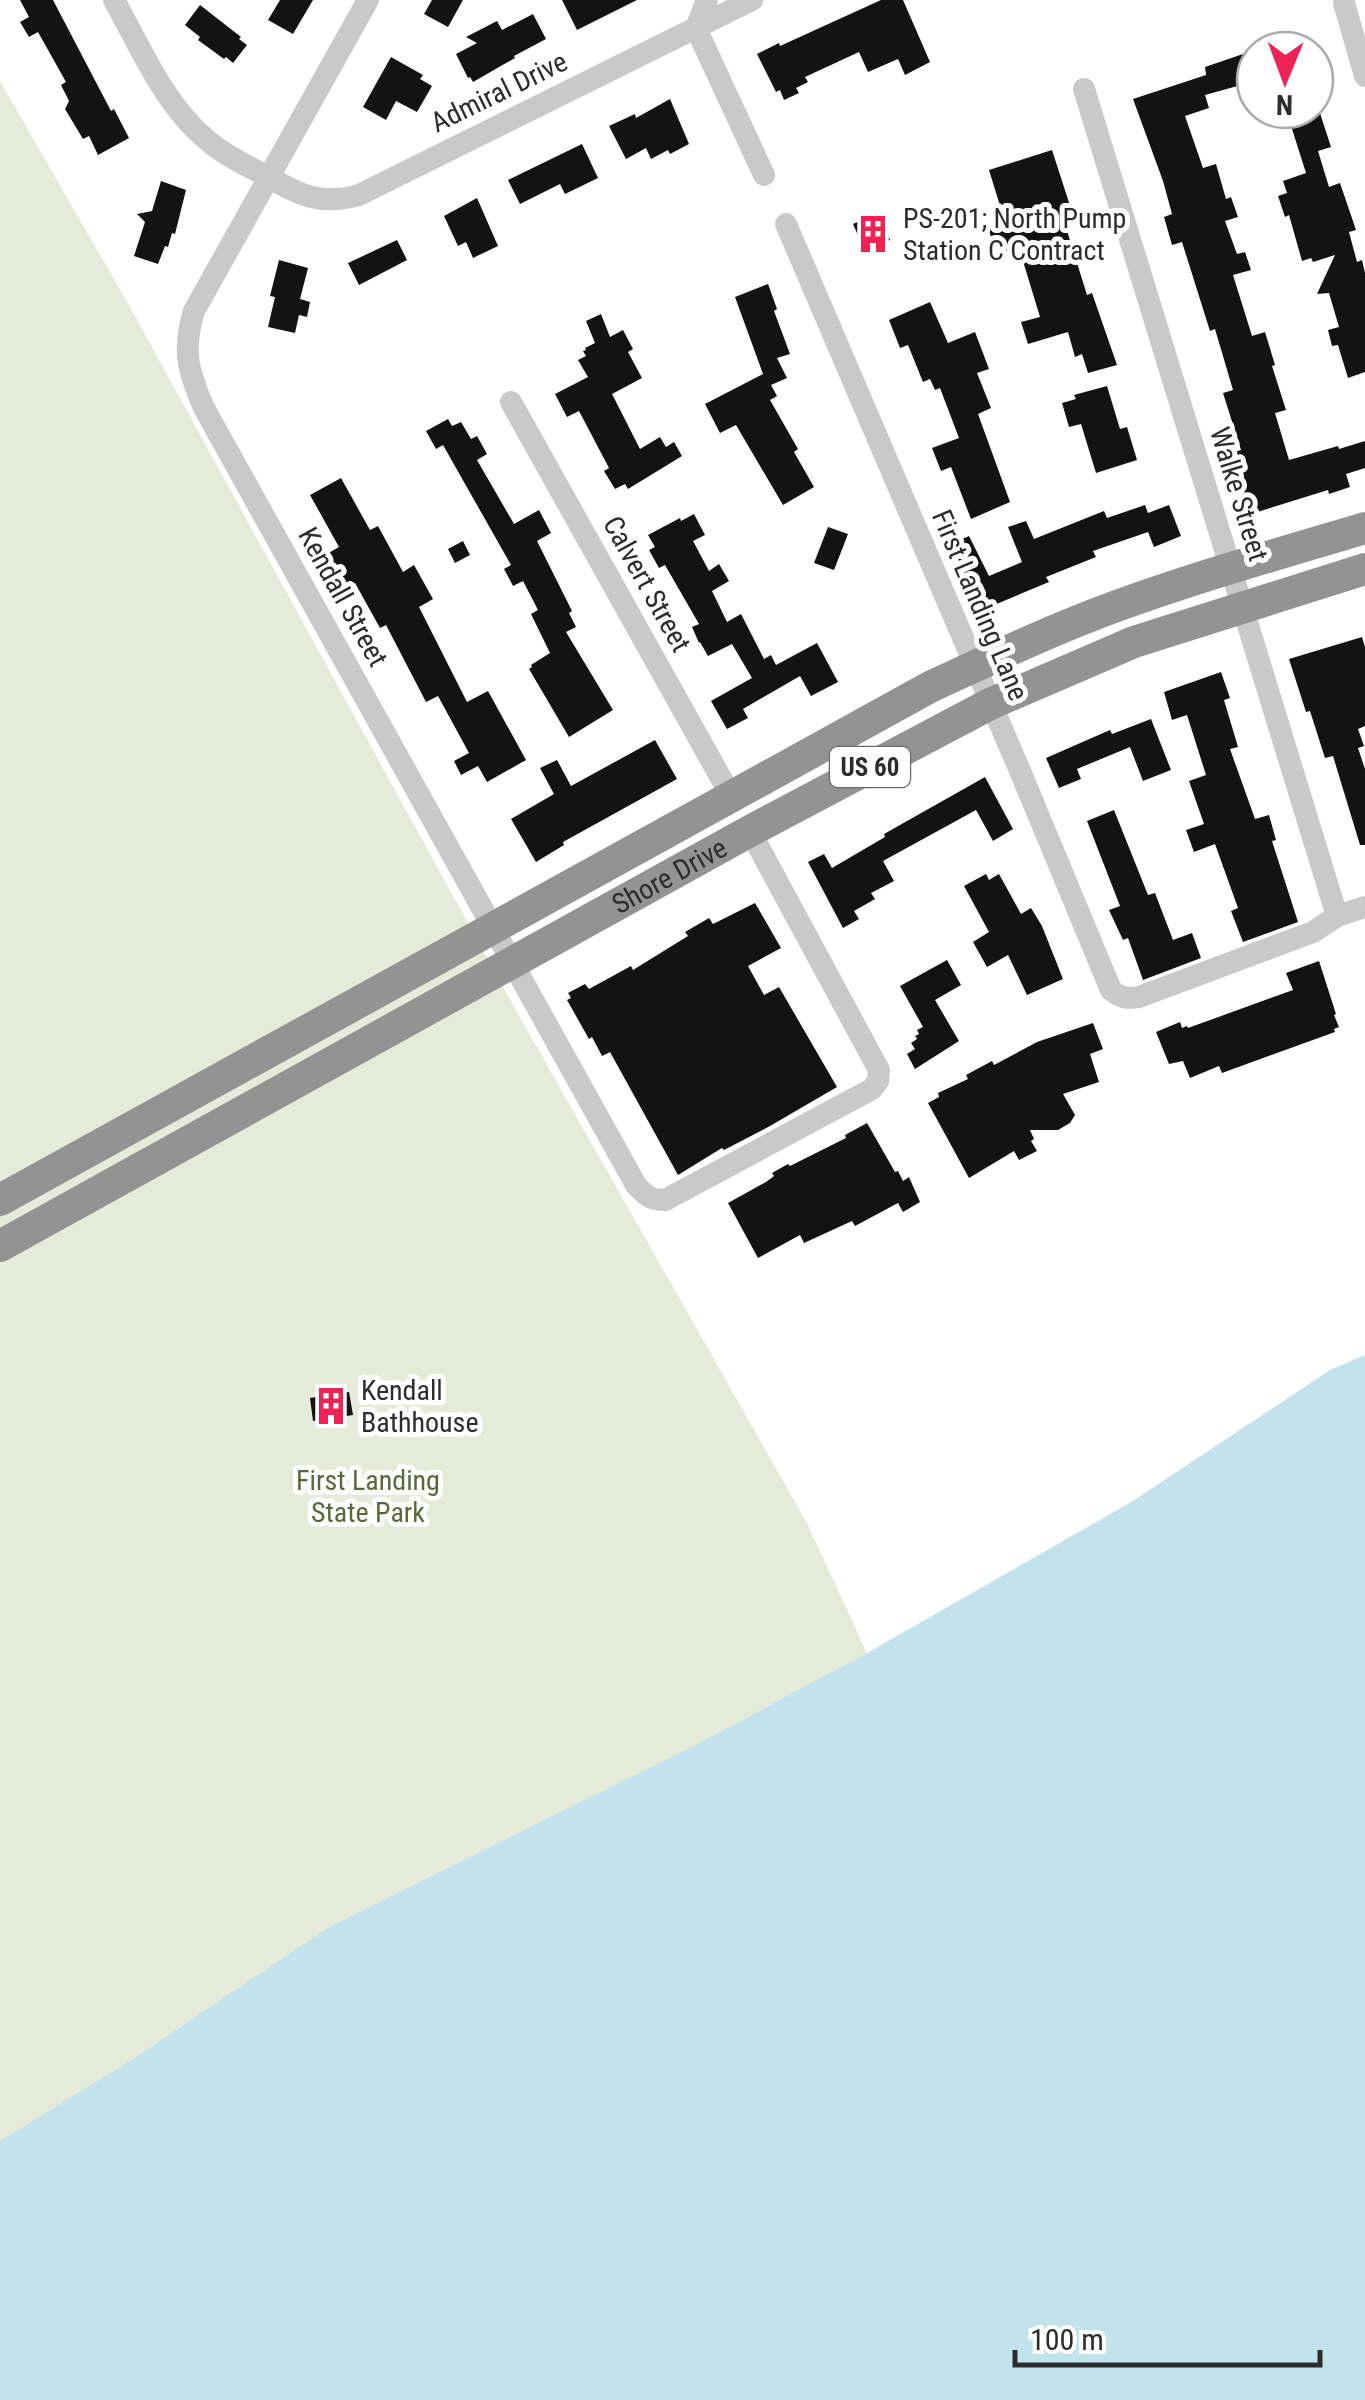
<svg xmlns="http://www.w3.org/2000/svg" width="1365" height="2400" font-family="'Roboto Condensed',sans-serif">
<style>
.green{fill:#e5ebd8}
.water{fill:#c2e3ec}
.building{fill:#131313}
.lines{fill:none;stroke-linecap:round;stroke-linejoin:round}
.minor{stroke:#c9c9c9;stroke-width:22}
.highway{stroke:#939393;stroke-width:32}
.labels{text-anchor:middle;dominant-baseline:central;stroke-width:10;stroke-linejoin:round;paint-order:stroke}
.shield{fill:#fff;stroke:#6b6b6b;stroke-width:2.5}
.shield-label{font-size:25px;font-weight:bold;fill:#2c2c2c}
.street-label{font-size:28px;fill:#2c2c2c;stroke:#fff}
.poi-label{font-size:28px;fill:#2c2c2c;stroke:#fff;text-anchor:start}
.park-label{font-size:28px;fill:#586937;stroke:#fff}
</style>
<rect width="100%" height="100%" fill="#fff"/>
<!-- green -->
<path class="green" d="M0,81L130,307L509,998L807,1523L867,1653L699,1743L329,1927L134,2058L0,2141Z"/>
<!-- water -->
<path class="water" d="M1365,1355V2400H0V2141L134,2058L329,1927L699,1743L867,1653L1133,1501L1330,1370Z"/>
<!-- building -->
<path class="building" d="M20,0H53L111,111L114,109L129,138L98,155L89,136L83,139L65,109L69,101L61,85L66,82L38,32L29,37L20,22L29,17Z
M280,0H313L293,34L268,20Z
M432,0H463L448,27L424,14Z
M562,0H637L577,30Z
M881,0H903L930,62L905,75L898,59L868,72L859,52L805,77L808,82L796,88L799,93L784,100L780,90L776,92L757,54L779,43L780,46Z
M200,5L241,37L239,39L247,45L233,63L226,57L224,59L198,40L200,37L185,25Z
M533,14L546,39L514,56L515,58L473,82L470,77L468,78L456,54L477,43L466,37L497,21L502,30Z
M1243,54L1252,82L1205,95L1209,108L1185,116L1203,168L1216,164L1226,199L1231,197L1238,217L1225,221L1237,254L1245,252L1251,270L1233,275L1252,336L1265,332L1275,365L1272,366L1286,410L1275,413L1289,460L1338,446L1339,449L1365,441V468L1346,474L1350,487L1329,494L1328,490L1251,514L1231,453L1241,450L1223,393L1233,390L1215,329L1210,331L1182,242L1172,245L1164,217L1172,214L1163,181L1133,99L1206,75L1205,67Z
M391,57L423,75L420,79L432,86L417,112L396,101L386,120L363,107Z
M670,99L689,144L670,154L668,150L651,159L646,148L626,159L609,126L635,114L636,118Z
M1286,110H1319L1331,147L1318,151L1329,187L1340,183L1356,230L1349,232L1357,262L1362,260L1365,273V372L1348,378L1338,345L1332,346L1328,330L1339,327L1329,293L1317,294L1335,255L1313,262L1311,258L1302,261L1289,215L1285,217L1278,196L1287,193L1283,181L1306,173Z
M582,144L598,178L565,194L560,184L520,204L508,180Z
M1052,150L1074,218L1064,221L1087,295L1092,293L1117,365L1088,373L1082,354L1075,357L1068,332L1028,344L1021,322L1040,317L1019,248L1000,254L997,246L994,247L988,227L1005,222L989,170Z
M161,181L186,190L175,234L172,233L168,247L165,246L158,264L134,256L145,222L137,214L152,211Z
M477,198L498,246L473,258L466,242L458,246L444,216Z
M878,213L890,240L865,251L853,224Z
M397,240L407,260L359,285L348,263Z
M279,260L308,268L300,299L310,302L307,317L299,315L295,333L268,327L275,297L270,296Z
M768,284L777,309L774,311L790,354L777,358L787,378L771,385L777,396L770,400L798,449L794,452L814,487L783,505L736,425L720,433L705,404L763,374L735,297Z
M930,302L948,343L975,332L989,369L977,373L991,408L978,414L1010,502L971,519L951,467L941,471L932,448L959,438L940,388L935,390L930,379L923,382L908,345L900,348L889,320Z
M601,314L610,337L623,330L633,349L628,352L642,378L612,394L640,449L660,437L666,447L674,442L682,456L628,489L625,484L615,489L604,471L609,468L579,411L567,417L555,394L588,377L578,360L586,356L583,351L586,350L585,348L595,343L586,321Z
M1107,386L1120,429L1127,427L1137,460L1096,473L1081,424L1069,427L1062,403L1076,399L1074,395Z
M448,419L452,426L461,422L471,439L477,436L487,454L477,460L514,524L539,510L551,533L537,541L572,611L569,613L576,627L566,632L613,710L569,737L529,669L532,667L531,665L550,653L531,614L538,610L523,581L513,586L504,569L511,565L443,445L436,449L426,431Z
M341,478L370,530L378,526L403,572L414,565L433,599L419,607L467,702L488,691L526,760L487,782L478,766L461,775L454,761L469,753L438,696L426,702L386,625L380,628L355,583L344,589L325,555L339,547L310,495Z
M1145,505L1148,513L1169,505L1181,536L1154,547L1148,532L1093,551L1096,557L1046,577L1049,582L980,611L969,585L970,584L951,544L969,536L989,576L1022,562L1008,527L1026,521L1034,539L1104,511L1107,518Z
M694,514L705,535L693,541L709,571L719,564L729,581L712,591L727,622L741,614L764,659L771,655L776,665L817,643L838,682L811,696L800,676L743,709L748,718L727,729L711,701L752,678L732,644L708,656L700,642L699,643L692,627L699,624L665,565L659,568L649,550L655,547L648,535L680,518L681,521Z
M828,527L848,534L834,570L814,563Z
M463,541L470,555L455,563L448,549Z
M1362,637L1365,647V726L1358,729L1364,746L1358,748L1365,769V845H1360L1333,756L1325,758L1310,711L1306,712L1289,659Z
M1221,672L1230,698L1224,700L1238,747L1230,749L1255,819L1269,815L1276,840L1272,841L1298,922L1243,942L1231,911L1238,908L1215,844L1194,852L1186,830L1204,824L1189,781L1206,775L1187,715L1172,720L1164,692Z
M1151,719L1171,770L1143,781L1130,747L1077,769L1081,779L1059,788L1046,758L1110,730L1112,734Z
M655,740L677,779L563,842L564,845L536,862L511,819L554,794L540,768L557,760L571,786Z
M985,777L1013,829L993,841L976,810L883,861L894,881L871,893L875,899L854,911L859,919L843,928L808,862L824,854L832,868L885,837L884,834Z
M1114,810L1148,895L1155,893L1173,940L1192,933L1201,958L1143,980L1128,938L1123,940L1109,910L1120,906L1087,821Z
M986,874L989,880L999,874L1021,914L1031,908L1042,926L1063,979L1027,995L1008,955L987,967L973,942L989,932L964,886Z
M755,903L781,948L748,966L764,995L779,987L837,1087L770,1126L724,1150L722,1148L678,1175L610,1052L602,1056L592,1037L589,1039L567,1000L571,998L568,993L585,984L589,989L631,966L633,970L688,936L685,932L709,918L713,924Z
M947,960L961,985L935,1000L959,1041L915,1069L907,1054L915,1049L911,1043L917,1039L915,1036L919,1034L917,1030L923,1027L900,986Z
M1319,961L1336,1014L1334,1015L1339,1027L1334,1029L1335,1032L1222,1073L1219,1066L1190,1078L1183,1061L1169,1064L1156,1032L1180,1022L1182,1028L1187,1026L1188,1028L1293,990L1286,973Z
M1093,1023L1103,1049L1090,1054L1099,1082L1063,1094L1075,1115L1070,1123L1058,1130H1030L1034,1139L1031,1141L1037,1151L1019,1160L1014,1151L969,1178L928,1103L939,1097L938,1093L968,1079L966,1075L992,1061L994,1065L1037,1042Z
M867,1123L895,1172L898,1171L903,1181L909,1177L920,1202L903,1212L898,1203L855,1226L852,1221L804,1243L800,1235L758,1258L728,1203L766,1182L774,1176L772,1173L788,1164L790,1166L846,1138L845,1135Z
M349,1392L353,1415L313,1421L310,1398Z"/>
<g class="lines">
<!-- minor -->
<path class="minor" d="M114,0C141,48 164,105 207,140C224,155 246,165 266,176C300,195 320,206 359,195L752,0
M368,0L194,311C182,351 188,371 204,408L636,1185C645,1195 650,1200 665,1200L872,1089L878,1081L879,1070L750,831
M707,0L696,28L764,175
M1344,3L1365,76
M1084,89L1337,916
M786,224L1023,778L1111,990C1121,998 1127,999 1139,997L1313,932L1337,916L1365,907
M511,402L731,796"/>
<!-- highway -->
<g class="highway">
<path d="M0,1200L930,687C991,659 1051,630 1114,607C1196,577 1281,553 1365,528"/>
<path id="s1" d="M0,1246L750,831L990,704L1134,642L1365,569"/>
</g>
</g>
<!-- icons -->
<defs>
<g id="building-bare" transform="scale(3)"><path d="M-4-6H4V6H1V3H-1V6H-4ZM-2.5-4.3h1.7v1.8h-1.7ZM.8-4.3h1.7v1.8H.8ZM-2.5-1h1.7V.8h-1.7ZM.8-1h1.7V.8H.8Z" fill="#ef2255" stroke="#fff" stroke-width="2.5" paint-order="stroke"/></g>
</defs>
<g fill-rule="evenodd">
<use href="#building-bare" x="873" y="234"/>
<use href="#building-bare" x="331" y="1406"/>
</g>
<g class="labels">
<!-- shield labels -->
<rect class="shield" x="830" y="747" width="80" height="40" rx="8"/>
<g class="shield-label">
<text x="870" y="767">US 60</text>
</g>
<!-- street labels -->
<g class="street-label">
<text transform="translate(499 92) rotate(-26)">Admiral Drive</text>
<text transform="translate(1239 494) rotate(73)">Walke Street</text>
<text transform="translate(647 584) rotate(61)">Calvert Street</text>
<text transform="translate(343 597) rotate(61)">Kendall Street</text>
<text transform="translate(980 605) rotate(67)">First Landing Lane</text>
<text stroke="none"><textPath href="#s1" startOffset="765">Shore Drive</textPath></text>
</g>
<!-- poi labels -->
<g class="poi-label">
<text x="903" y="218">PS-201; North Pump<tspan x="903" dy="32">Station C Contract</tspan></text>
<text x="361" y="1390">Kendall<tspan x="361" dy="32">Bathhouse</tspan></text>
</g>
<!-- park labels -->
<g class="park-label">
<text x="368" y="1480">First Landing<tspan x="368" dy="32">State Park</tspan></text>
</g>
</g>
<!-- north arrow -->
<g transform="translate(1285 80) rotate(181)"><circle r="48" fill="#ffffff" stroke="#ababab" stroke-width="2.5"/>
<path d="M0-8L18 38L0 25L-18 38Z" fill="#ef2255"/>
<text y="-15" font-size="28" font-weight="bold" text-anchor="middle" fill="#2c2c2c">N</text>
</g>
<!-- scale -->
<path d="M1015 2350v15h305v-15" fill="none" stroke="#2c2c2c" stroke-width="5"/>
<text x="1030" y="2350" font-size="30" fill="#2c2c2c" stroke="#ffffff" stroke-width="8" paint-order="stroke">100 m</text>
</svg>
